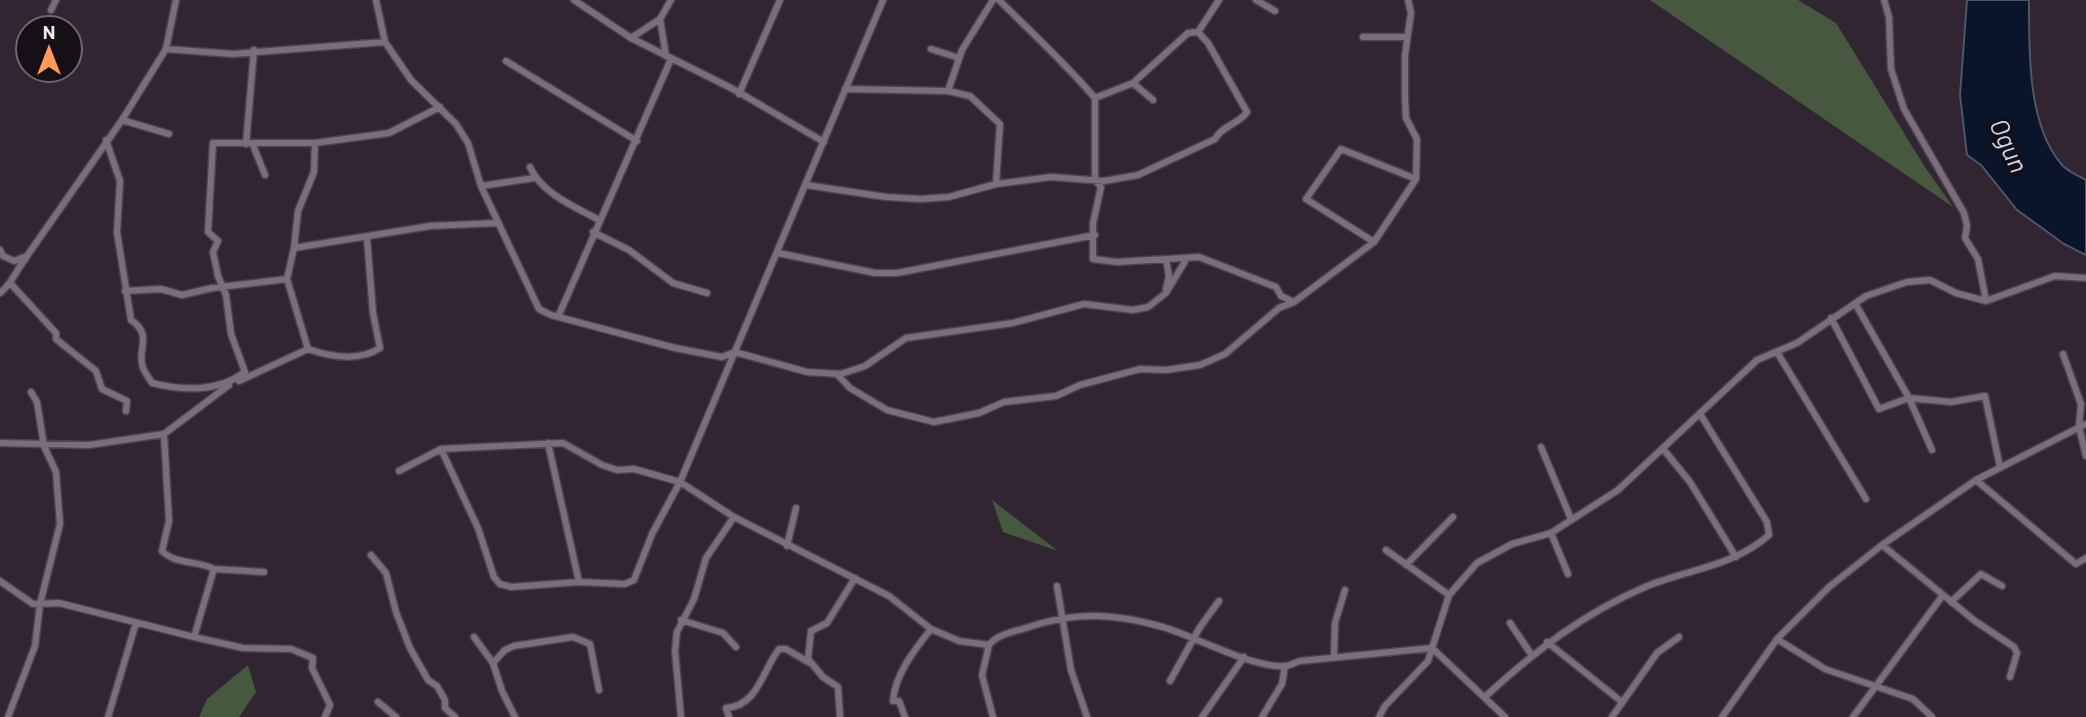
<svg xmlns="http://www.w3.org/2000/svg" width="2086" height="717" font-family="Barlow,sans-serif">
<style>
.green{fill:#46583e}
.water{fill:#0a152b;stroke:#505567;stroke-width:2}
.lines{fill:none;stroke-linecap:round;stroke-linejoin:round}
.street-casing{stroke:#4c434d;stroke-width:9}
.street{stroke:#7b6d7b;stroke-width:6}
.labels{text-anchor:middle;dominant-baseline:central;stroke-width:7;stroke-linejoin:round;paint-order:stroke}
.water-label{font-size:26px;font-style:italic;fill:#c7d7f6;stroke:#151015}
</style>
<rect width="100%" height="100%" fill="#312531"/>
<!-- green -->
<path class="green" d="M1650,0H1798L1836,23L1925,167L1953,207Z
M992,500L1058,551L1003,532Z
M248,665L256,692L239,717H199L207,699Z"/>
<!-- water -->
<path class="water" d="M1967,0H2029C2029,49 2027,127 2063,166C2069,172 2079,176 2086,180V255L2064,244L2017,210L1981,165L1967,155L1960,95Z"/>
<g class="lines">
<!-- street casing -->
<g class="street-casing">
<path id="street" d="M376,0L385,42L411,80L456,124L468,143L481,186L539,309L551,315L675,348L722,357L735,352L807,372L841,374L865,366L906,338L1013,323L1084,304L1133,310L1148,307L1166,293L1187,258
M574,0L631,38L733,89L824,142
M999,0C1032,33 1065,63 1095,98V180L1101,187L1093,223V259L1117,262L1199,257L1276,287L1281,296L1294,302
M1256,0L1275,11
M1884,0L1889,17L1891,69L1904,109L1964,213L1967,226L1965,238L1978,259L1986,301
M51,10L56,0
M660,19L666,56
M1198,32L1219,0
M1363,37H1407
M631,38L660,19L671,0
M166,49L233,54L385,42
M931,49L959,58
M506,61L637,141
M1133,83L1153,100
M845,89L948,91L962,50L993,0
M948,91L970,96L1000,124L996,184
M739,94L780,0
M122,120L169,134
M106,140L120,181L117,232L131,320C154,336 136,349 143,368C145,373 149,378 152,383C183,391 219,392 245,372L231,334L226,295L218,276L213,252L218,241L208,232L213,143H315L389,133L440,107
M246,144L254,50
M253,145L265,175
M530,167C541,193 575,207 599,220
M806,185L886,197L921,199L949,197L996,184L1051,177L1104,181L1138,175L1215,139C1223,125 1239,124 1247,112L1208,43L1198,32L1188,33L1133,83L1095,98
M481,186L534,178
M593,232L629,250L673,283L707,293
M1374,242L1306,199L1341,149L1416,179
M294,248L298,211L314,172L315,143
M0,250L3,256L14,261L27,256L122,120L166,49L176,0
M778,253L875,273H897L1095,235
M1166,259L1169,276L1166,289
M287,279L308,349
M11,284L56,333V339L96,371L102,389L127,401L126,411
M125,291L161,289L182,295L212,288L287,279L294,248L430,226L497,223
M0,293C12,284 16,270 26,258
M1855,303L1909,398L1932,450
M558,317L671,59
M1831,318L1879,409L1909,398L1951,402L1985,396L2000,467
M1777,352L1866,499
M2063,354L2081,404L2079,427L2086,456
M837,374L850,388L887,410L934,422L979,413L1004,402L1056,396L1080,385L1140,369L1166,370L1200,365L1225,354L1279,308L1294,302L1374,242L1416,179L1417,139L1406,118L1405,98V55L1411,13L1408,0
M239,381L308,349C331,357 358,362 380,348L373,313L367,238
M164,434L169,521L162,551C176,565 197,560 214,569L194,637
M0,443L89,445L164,434L229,385
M548,443L579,582
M1541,447L1571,519
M441,449L478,528L494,577L500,584L511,587L579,582L625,584L634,580L652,534L680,482L883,0
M1664,450L1690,482L1736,557
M399,471L441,449L563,443L602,465L617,470L634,469L680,482L734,517L889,596L931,629L959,641L989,645C998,633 1019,631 1032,626C1078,611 1117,614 1163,627C1194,636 1254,669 1285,666C1290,666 1296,662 1300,661L1432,648L1505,717
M1976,480L2076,564L2086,558
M1551,533L1568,574
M1882,545L1975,621L2014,647L2017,653L2010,677
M787,546L796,508
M1386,550L1449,595
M371,555L386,573L396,612L410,648L428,680L437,686L445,700V708L455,717
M1406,565L1453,517
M214,569L264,572
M0,581L33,604L59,603L194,637L243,648L291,649L313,658L312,668L330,705L325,717
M1057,586L1071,670L1087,717
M1951,602L1981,574L2002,586
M681,620L723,633L736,647
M1510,623L1531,654
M474,637L493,663L502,691L515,717
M1777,639L1825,669L1913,699L1932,717
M1547,642L1622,702
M989,645L982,675L993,717
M1334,657L1335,623L1345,590
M493,663L505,650L514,646L573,637L590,644L599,690
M1170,681L1200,627L1219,601
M1486,696C1534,652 1584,613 1645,587C1687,569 1733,567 1769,535L1767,522L1700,414
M378,702L396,717
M8,717L35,646L40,604L60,524L56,472L44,446L37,402L31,392
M108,717L136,623
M681,717L675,651L677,632L694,599L706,558L734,517
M729,717L726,708C758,706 762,671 779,649H786L810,663
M840,717L838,687L823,677L808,659L811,631L827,623L855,578
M905,717L899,701H893C895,674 915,649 931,629
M1202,717L1244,657
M1262,717L1282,684L1285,666
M1379,717L1385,706L1428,661L1449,595L1477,563L1512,544L1551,533L1618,490L1757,360L1797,343L1866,296L1907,282L1930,280L1956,293L1986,301L2055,276L2086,278
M1612,717L1657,653L1679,637
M1722,717L1777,639L1829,587L1882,545L1976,480L2086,424
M1853,717L1943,595"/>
</g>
<!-- street -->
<use href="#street" class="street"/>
</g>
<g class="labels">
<!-- water labels -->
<g class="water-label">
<text transform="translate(2010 145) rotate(65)">Ogun</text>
</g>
</g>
<!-- north arrow -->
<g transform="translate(49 49)"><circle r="33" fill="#151015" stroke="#6d686d" stroke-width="2"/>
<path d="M0-5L12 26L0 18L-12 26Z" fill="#fe9b59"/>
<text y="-10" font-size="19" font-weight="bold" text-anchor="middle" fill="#f2ebf2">N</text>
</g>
</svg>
